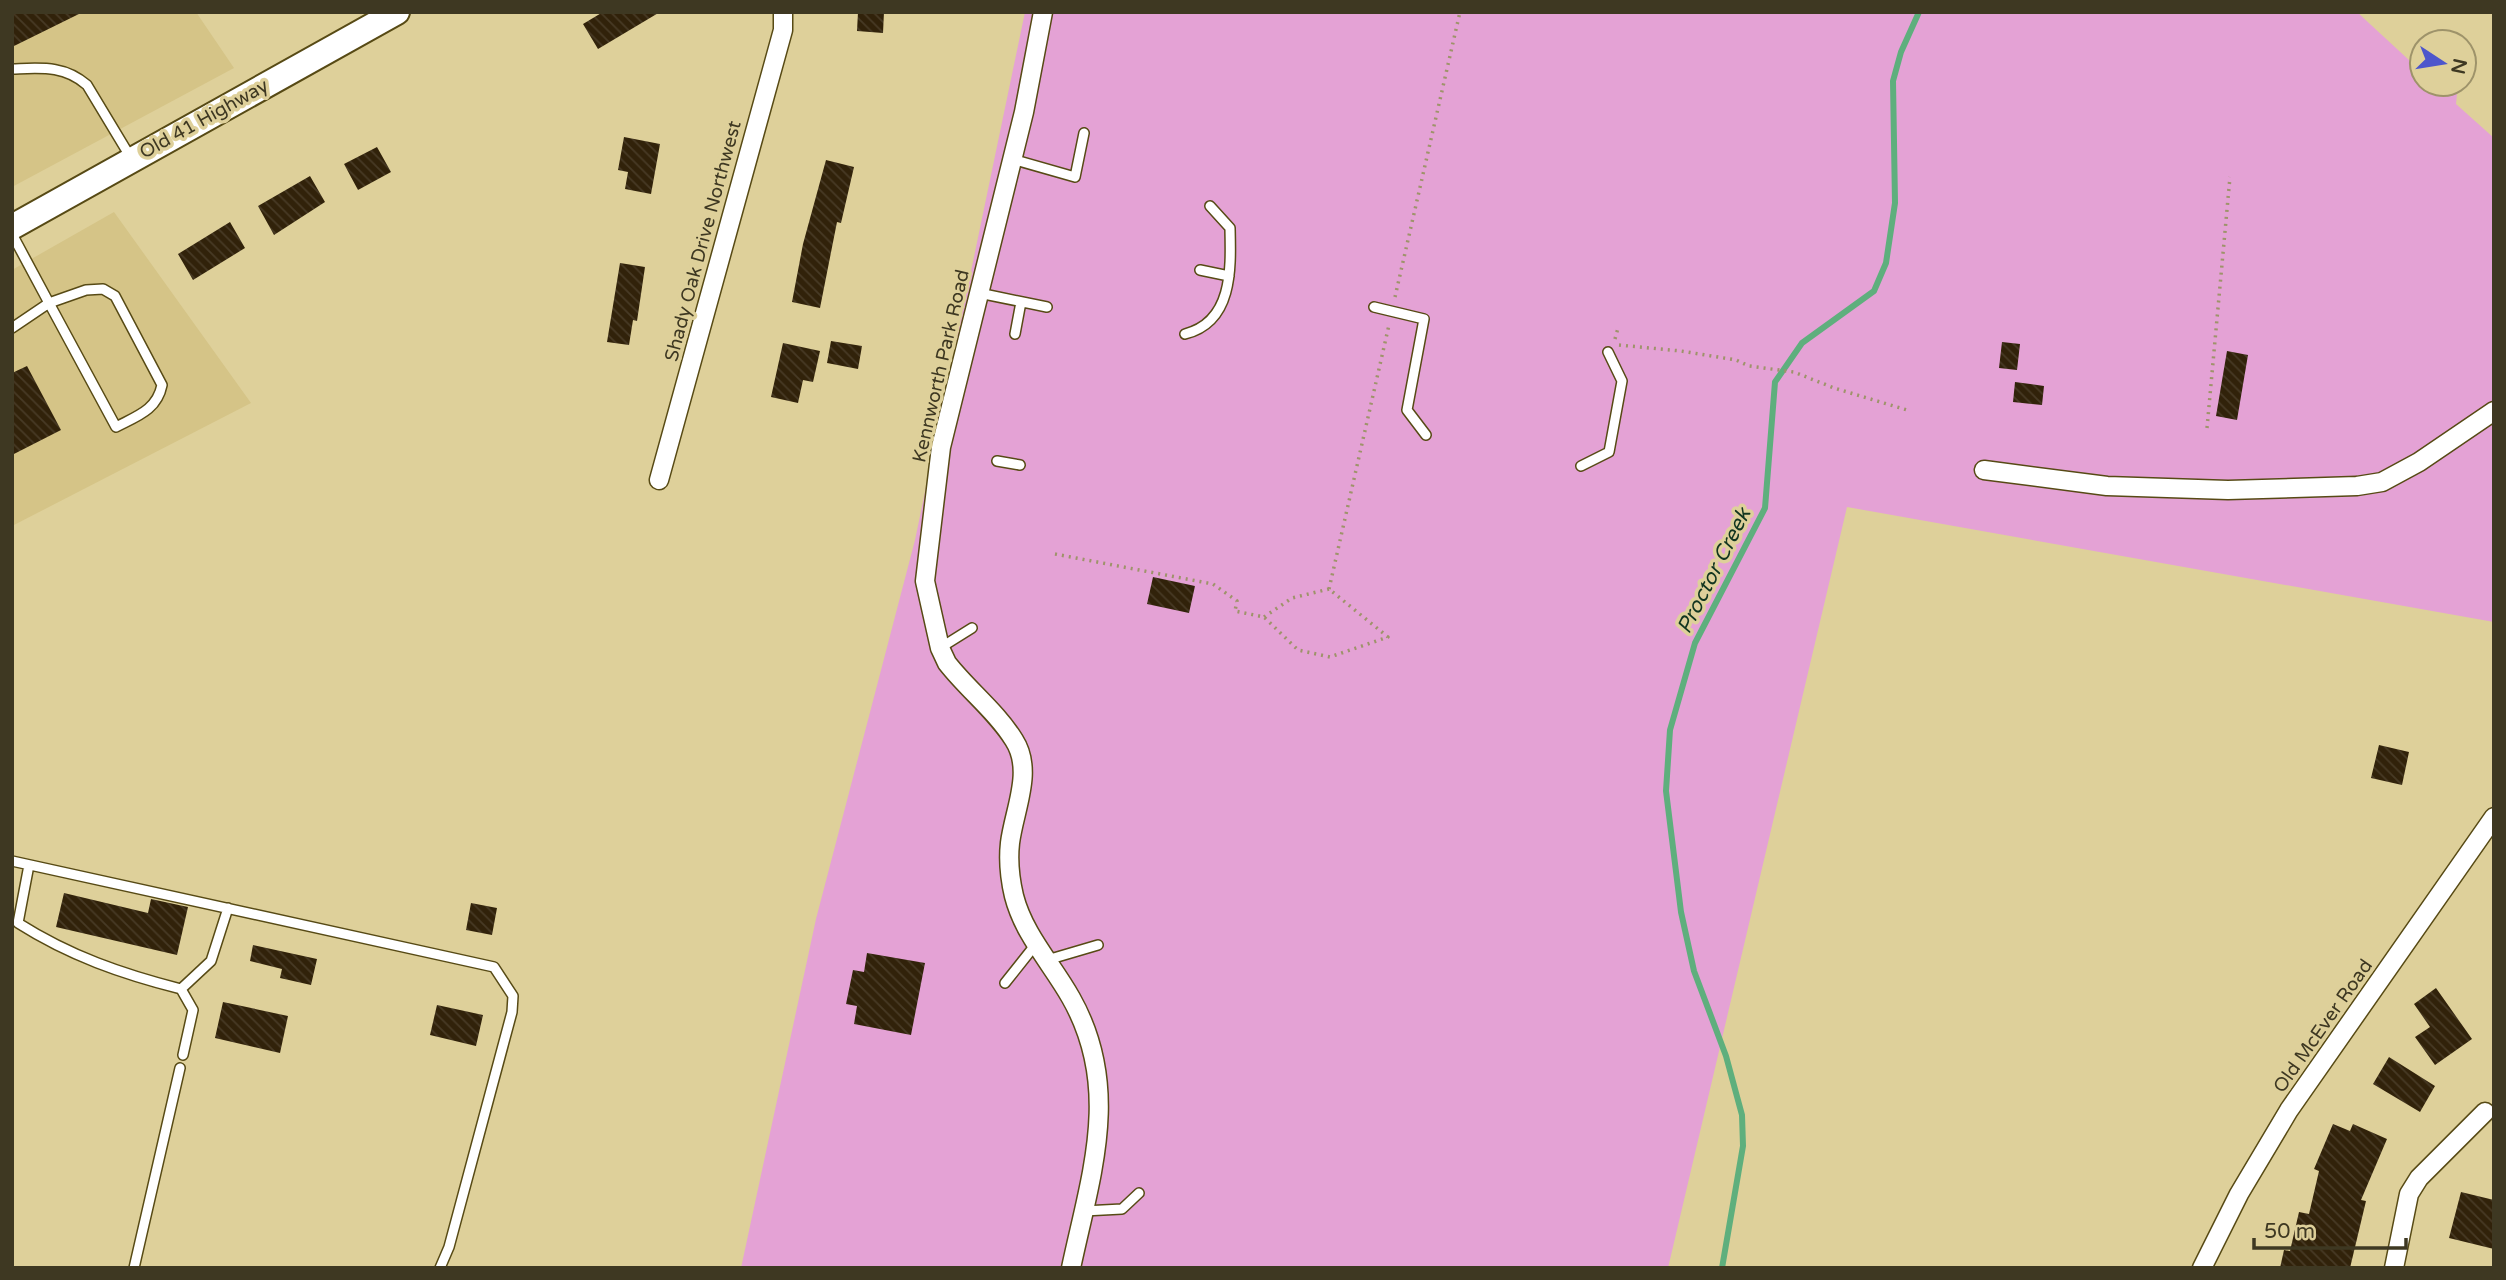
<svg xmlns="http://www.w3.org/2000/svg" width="2506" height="1280" font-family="'Varela Round',sans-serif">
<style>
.built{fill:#d5c487}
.green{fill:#e4a2d5}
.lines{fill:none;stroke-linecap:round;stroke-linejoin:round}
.stream{stroke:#5eaf7d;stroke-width:6}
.building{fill:url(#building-back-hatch)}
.lane-casing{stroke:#574a15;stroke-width:12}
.street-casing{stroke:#574a15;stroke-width:21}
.secondary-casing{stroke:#574a15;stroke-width:28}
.path{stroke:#9e936a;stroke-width:3.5;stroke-dasharray:2 5;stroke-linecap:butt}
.lane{stroke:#fff;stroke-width:9}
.street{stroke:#fff;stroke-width:18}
.secondary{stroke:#fff;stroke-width:24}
.labels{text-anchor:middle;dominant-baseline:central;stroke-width:7;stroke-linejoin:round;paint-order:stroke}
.street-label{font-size:19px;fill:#3e3822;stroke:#ded09a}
.water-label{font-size:21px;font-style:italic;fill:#113520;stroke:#ded09a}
</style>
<defs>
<pattern id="building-back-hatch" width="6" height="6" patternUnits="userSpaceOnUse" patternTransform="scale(1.75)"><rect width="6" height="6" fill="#31220a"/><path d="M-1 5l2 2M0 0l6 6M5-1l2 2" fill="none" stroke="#473a25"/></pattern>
</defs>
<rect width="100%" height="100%" fill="#ded09a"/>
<!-- built -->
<path class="built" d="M12,12H196L234,68L12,187Z
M114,212L251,403L12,526V270Z"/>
<!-- green -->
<path class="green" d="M1025,12H2357L2410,61L2422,62V84H2458L2456,104L2494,138V622L1847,507L1668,1268H741L816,919L915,540Z"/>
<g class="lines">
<!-- stream -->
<path class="stream" d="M1722,1268L1743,1146L1742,1115L1726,1056L1694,971L1681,912L1666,791L1670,730L1695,643L1765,508L1775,382L1802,343L1874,291L1886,263L1895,203L1893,81L1901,52L1919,12"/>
</g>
<!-- building -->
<path class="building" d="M12,12H83L12,47Z
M603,12H660L598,49L583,24Z
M858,12H884L883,33L857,31Z
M624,137L660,144L651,194L625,189L628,172L618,170Z
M377,147L391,172L358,190L344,164Z
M826,160L854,167L841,223L837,222L820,308L792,302L803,244Z
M310,176L325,202L274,235L258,206Z
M230,222L245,248L193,280L178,254Z
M620,263L645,267L637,321L633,320L629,345L607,342Z
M831,341L862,346L858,369L827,363Z
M2002,342L2020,344L2017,370L1999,368Z
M783,343L820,351L813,382L803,380L798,403L771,397Z
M2227,351L2248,355L2237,420L2216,416Z
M27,366L61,430L12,455V373Z
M2015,382L2044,386L2042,405L2013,402Z
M1153,577L1195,586L1189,613L1147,604Z
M2379,745L2409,752L2402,785L2371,778Z
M64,893L148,913L151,899L188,907L177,955L56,927Z
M471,903L497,908L492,935L466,930Z
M253,945L317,959L311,985L280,978L282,969L250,961Z
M867,953L925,963L911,1035L854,1024L857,1006L846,1004L853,970L864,972Z
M2436,988L2472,1039L2435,1065L2415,1037L2430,1027L2414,1004Z
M223,1002L288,1016L280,1053L215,1038Z
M437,1005L483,1015L476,1046L430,1035Z
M2389,1057L2435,1086L2420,1112L2373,1084Z
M2333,1124L2350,1131L2353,1124L2387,1139L2361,1200L2366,1201L2350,1268H2280L2284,1250L2290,1251L2299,1212L2309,1214L2319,1171L2314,1169Z
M2461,1192L2494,1200V1249L2449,1238Z"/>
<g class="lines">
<!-- lane casing -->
<g class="lane-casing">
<path id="lane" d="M12,69C41,68 64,65 87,85L131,158
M1012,159L1075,177L1084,133
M12,234L49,303L12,328
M1200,270L1229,276
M103,289L115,296L162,385C157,410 137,416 116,427L49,303L86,290Z
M979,293L1047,307
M1374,307L1424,319L1407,410L1426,435
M1015,334L1021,302
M1185,334C1233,322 1231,269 1230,228L1210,206
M997,461L1020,465
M1581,466L1609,452L1622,381L1608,352
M940,648L972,628
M12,861L494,967L513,996L512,1012L449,1247L440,1268
M29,865L18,923C70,956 122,974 181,989L211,961L228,908
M1047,960L1098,945
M1005,983L1036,944
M181,989L193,1010L183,1055
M1084,1211L1122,1209L1139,1193
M134,1268L180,1068"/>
</g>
<!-- street casing -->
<g class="street-casing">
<path id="street" d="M1043,12L1024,112L941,447L925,581L940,648L947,663C968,690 996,711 1014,740C1034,771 1014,810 1010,843C1008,861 1010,879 1014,896C1024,935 1052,964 1071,998C1122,1088 1091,1174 1071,1268
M1984,470L2107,486L2228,490L2357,486L2382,482L2419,462L2494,411
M659,480L783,30V12
M2202,1268L2239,1194L2289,1110L2494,817
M2394,1268L2409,1194L2419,1178L2485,1112"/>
</g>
<!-- secondary casing -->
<g class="secondary-casing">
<path id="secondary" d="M12,227L397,12"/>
</g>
<!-- path -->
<path class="path" d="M1395,297L1460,12
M1615,339L1618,328
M1619,345L1681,351L1736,360L1749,366L1794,372L1834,388L1907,410
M2207,428L2230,177
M1055,554L1213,584L1237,601L1235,611L1264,617L1298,650L1330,657L1388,637L1329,589
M1329,589L1389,325
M1264,617L1292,598L1329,589"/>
<!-- lane -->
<use href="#lane" class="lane"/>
<!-- street -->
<use href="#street" class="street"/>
<!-- secondary -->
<use href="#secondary" class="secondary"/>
</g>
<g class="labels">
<!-- street labels -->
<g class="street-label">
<text transform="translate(204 119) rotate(-29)">Old 41 Highway</text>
<text transform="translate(703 241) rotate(-75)">Shady Oak Drive Northwest</text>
<text transform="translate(941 366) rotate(-77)">Kennworth Park Road</text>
<text transform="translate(2323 1026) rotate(-55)">Old McEver Road</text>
</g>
<!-- water labels -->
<g class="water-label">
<text transform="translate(1714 571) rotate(-63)">Proctor Creek</text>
</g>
</g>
<!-- border -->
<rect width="2506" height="1280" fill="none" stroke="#3e3822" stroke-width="28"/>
<!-- north arrow -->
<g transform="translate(2443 63) rotate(102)"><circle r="33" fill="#ded09a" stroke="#9e936a" stroke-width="2"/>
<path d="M0-5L12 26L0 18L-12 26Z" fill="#4d56cc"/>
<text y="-10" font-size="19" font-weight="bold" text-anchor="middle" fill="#3e3822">N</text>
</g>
<!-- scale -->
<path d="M2254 1238v10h152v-10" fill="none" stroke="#3e3822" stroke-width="3.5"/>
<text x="2264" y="1238" font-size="21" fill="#3e3822" stroke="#ded09a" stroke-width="5" paint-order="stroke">50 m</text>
</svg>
